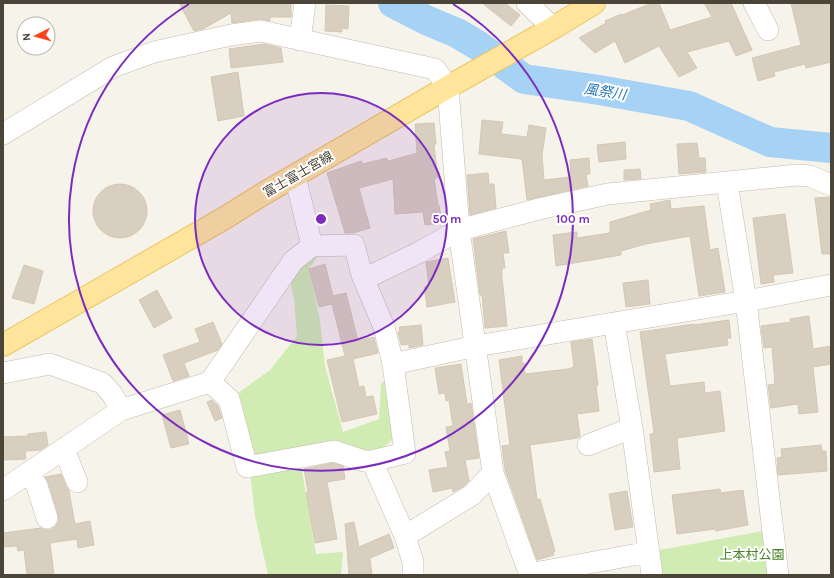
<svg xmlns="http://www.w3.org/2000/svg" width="834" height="578" font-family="Karla,'Noto Sans JP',sans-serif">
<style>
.green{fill:#d0ecb2}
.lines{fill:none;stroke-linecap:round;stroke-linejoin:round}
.river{stroke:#a5d2f5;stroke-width:30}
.building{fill:#d9cfc0;stroke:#d4c8b2}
.minor-casing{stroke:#c3bbad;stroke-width:22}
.major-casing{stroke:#ebc664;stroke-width:24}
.minor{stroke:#fff;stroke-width:21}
.major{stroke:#ffe59b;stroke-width:22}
.ring{fill:none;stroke:#7b2cbf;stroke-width:2}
.labels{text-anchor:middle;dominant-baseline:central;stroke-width:4;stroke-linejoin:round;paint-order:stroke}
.street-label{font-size:13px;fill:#4b4438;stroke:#fff}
.park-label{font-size:13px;fill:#478226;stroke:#fff}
.water-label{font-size:14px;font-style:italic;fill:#2877b6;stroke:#fff}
.centre{fill:#7b2cbf;stroke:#fff;stroke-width:2}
.ring-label{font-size:12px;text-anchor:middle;font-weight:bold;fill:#7b2cbf;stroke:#fff;stroke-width:4;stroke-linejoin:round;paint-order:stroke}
</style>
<rect width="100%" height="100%" fill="#f6f3eb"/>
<!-- green -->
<path class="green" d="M322,250L309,269L320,320L325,366L343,432L379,419L381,384L391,374L396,437L373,456L327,441L300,459L316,554L343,552L341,575H268L255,516L250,471L234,396L270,370L297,336L294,299L288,273Z
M773,529L778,575H652L649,552Z"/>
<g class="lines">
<!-- river -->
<path class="river" d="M393,3L426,20L457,33L479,46L524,79L599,90L689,106L770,142L831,148"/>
</g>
<!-- building -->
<path class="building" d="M179,3H291V17H270V21L260,19L232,23L231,13L203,29L194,31Z
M482,3H505L520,15L511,26Z
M652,3H659L670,30L712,17L704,3H731L752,50L736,56L729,41L687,52L697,68L679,77L659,46L625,63L615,41L595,53L579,38L606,23L605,21L621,14L622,15Z
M791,3H831V62L806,68L805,64L774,72L775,76L758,81L752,58L801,45Z
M326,5L349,6L348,29L342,28V32L325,31Z
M264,44L281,48L283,62L231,68L229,49Z
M238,72L244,116L218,121L211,77Z
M482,120L503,122L501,134L527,137L529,125L546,128L542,155L544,180L571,177L570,160L589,158L590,174H586L588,186L527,200L522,159L479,154Z
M434,123L436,144L434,145L438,178H434L438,205H439L442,223L425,225L423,212L395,214L393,179L359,188L370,228L353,233H345L327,173L361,161L363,164L386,158L389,161L417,153L415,124Z
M625,142L626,159L599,162L597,145Z
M697,143L699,158H705L706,172L679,174L677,144Z
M640,169L641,179L624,180V170Z
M488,173L489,184H494L496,208L470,215L467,175Z
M93 211a27 27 0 1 1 54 0a27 27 0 1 1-54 0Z
M831,197V254H822L815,198Z
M670,200L671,209L704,206L710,250L718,248L725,292L699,296L690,236L646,244L621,251V255L556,266L553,235L577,232V238L610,233V222L651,210L650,204Z
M785,214L793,273L773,275L774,282L761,284L753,218Z
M506,231L509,253H503L505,268H502V277L507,326L485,328L482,295H480L473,239Z
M448,258L455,302L427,307L424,287L429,286L426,262Z
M325,264L333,296L346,293L358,341L374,337L378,353L353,359L359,387L364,386L366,397L373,396L377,414L342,422L327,360L345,356L332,304L319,307L309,269Z
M24,265L43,271L34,304L12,298Z
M648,280L650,304L626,307L623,283Z
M157,290L172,318L154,328L139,300Z
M809,316L813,349L831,346V364L813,367L818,412L799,414L798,404L771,408L768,385L775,384L772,347L764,348L761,326L791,322L790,319Z
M729,320L731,338H727L728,345L665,354L670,386L704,382L705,393L720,391L725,431L677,438L680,469L654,472L650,434L654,433L640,332L694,324V325Z
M213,322L222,344L218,350L184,363L189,376L173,381L163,355L200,342L195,329Z
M421,325L423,345L409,348V344L401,345L398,332H400L399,327Z
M592,339L598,385L596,386L599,411L577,414L580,436L578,438L530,445L537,500L540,499L555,551L553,552L554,555L537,560L505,470L502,446L510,445L499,360L522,356V364L524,363L525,374L568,369L574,367L571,342Z
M461,364L467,404L471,403L479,458L465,460L469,481L464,486L453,492L452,488L433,492L429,470L448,467L445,452L450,451L446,427L453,426L449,400L446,401L445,393L439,394L435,368Z
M212,400L218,406L222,418L215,421L207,402Z
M180,410L189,444L171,448L162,415Z
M46,432L48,445L41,450L25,451L26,459L4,460L3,437L28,436V434Z
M821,445L822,451H826L827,471L778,475L777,458L782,457L781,449Z
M333,463L343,466L345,479L327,482L337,539L315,543L306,493L308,492L304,469Z
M61,474L66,486L69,491L75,524L90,521L94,545L78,548L77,539L50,543L54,575H27L24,550L18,551L17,546L3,547V533L41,528L45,530H50L56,526L59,521L58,514L48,482L45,477Z
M720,489L721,493L743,490L748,525L716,531L715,529L677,534L672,495Z
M627,491L633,527L615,530L609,494Z
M354,522L359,547L389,534L394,548L370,558L372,575H349L345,524Z"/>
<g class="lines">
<!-- minor casing -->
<g class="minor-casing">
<path id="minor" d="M527,3L553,28
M754,3L768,30
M300,40L305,3
M3,134L113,67L154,52L231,35L261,31L435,69L448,87L459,230L493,473L530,575
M727,183L746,301L778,575
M364,279L420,252L459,230L543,208L608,194L797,175L810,176L831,185
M614,323L632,428L652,575
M393,364L476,346L746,301L831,285
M3,373L50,364L102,383L112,394L121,410L3,490
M210,382L229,399L247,467L334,451L364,461H372L405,453L393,364L384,327L362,275L354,245L312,246
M121,410L210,382L293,261L312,246L295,176
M588,445L632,428
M64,449L77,482
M372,461L405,536L413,562V575
M28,473L37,486L47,518
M405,536L472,495L493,473
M529,574L649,552"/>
</g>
<!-- major casing -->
<g class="major-casing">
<path id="major" d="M3,345L223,219L263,194L448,87L553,28L594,3"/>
</g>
<!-- minor -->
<use href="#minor" class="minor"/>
<!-- major -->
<use href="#major" class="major"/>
</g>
<!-- distance rings -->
<circle cx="321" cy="219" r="126" fill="#7b2cbf" fill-opacity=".12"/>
<g class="ring">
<circle cx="321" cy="219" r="126"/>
<path d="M453 4A252 252 0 1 1 189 4"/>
</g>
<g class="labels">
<!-- street labels -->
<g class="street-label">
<text transform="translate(298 174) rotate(-30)">富士富士宮線</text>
</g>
<!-- park labels -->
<g class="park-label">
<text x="752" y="554">上本村公園</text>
</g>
<!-- water labels -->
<g class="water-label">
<text transform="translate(605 92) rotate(9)">風祭川</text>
</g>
</g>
<circle cx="321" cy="219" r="6" class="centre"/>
<g class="ring-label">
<text x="447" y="223">50 m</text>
<text x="573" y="223">100 m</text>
</g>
<!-- border -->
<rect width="834" height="578" fill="none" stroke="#4b4438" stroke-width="8"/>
<!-- north arrow -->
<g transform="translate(36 36) rotate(264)"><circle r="19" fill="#ffffff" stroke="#b7b4af"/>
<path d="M0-3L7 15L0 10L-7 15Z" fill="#ff4219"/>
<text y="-6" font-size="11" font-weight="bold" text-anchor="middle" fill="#4b4438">N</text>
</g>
</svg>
